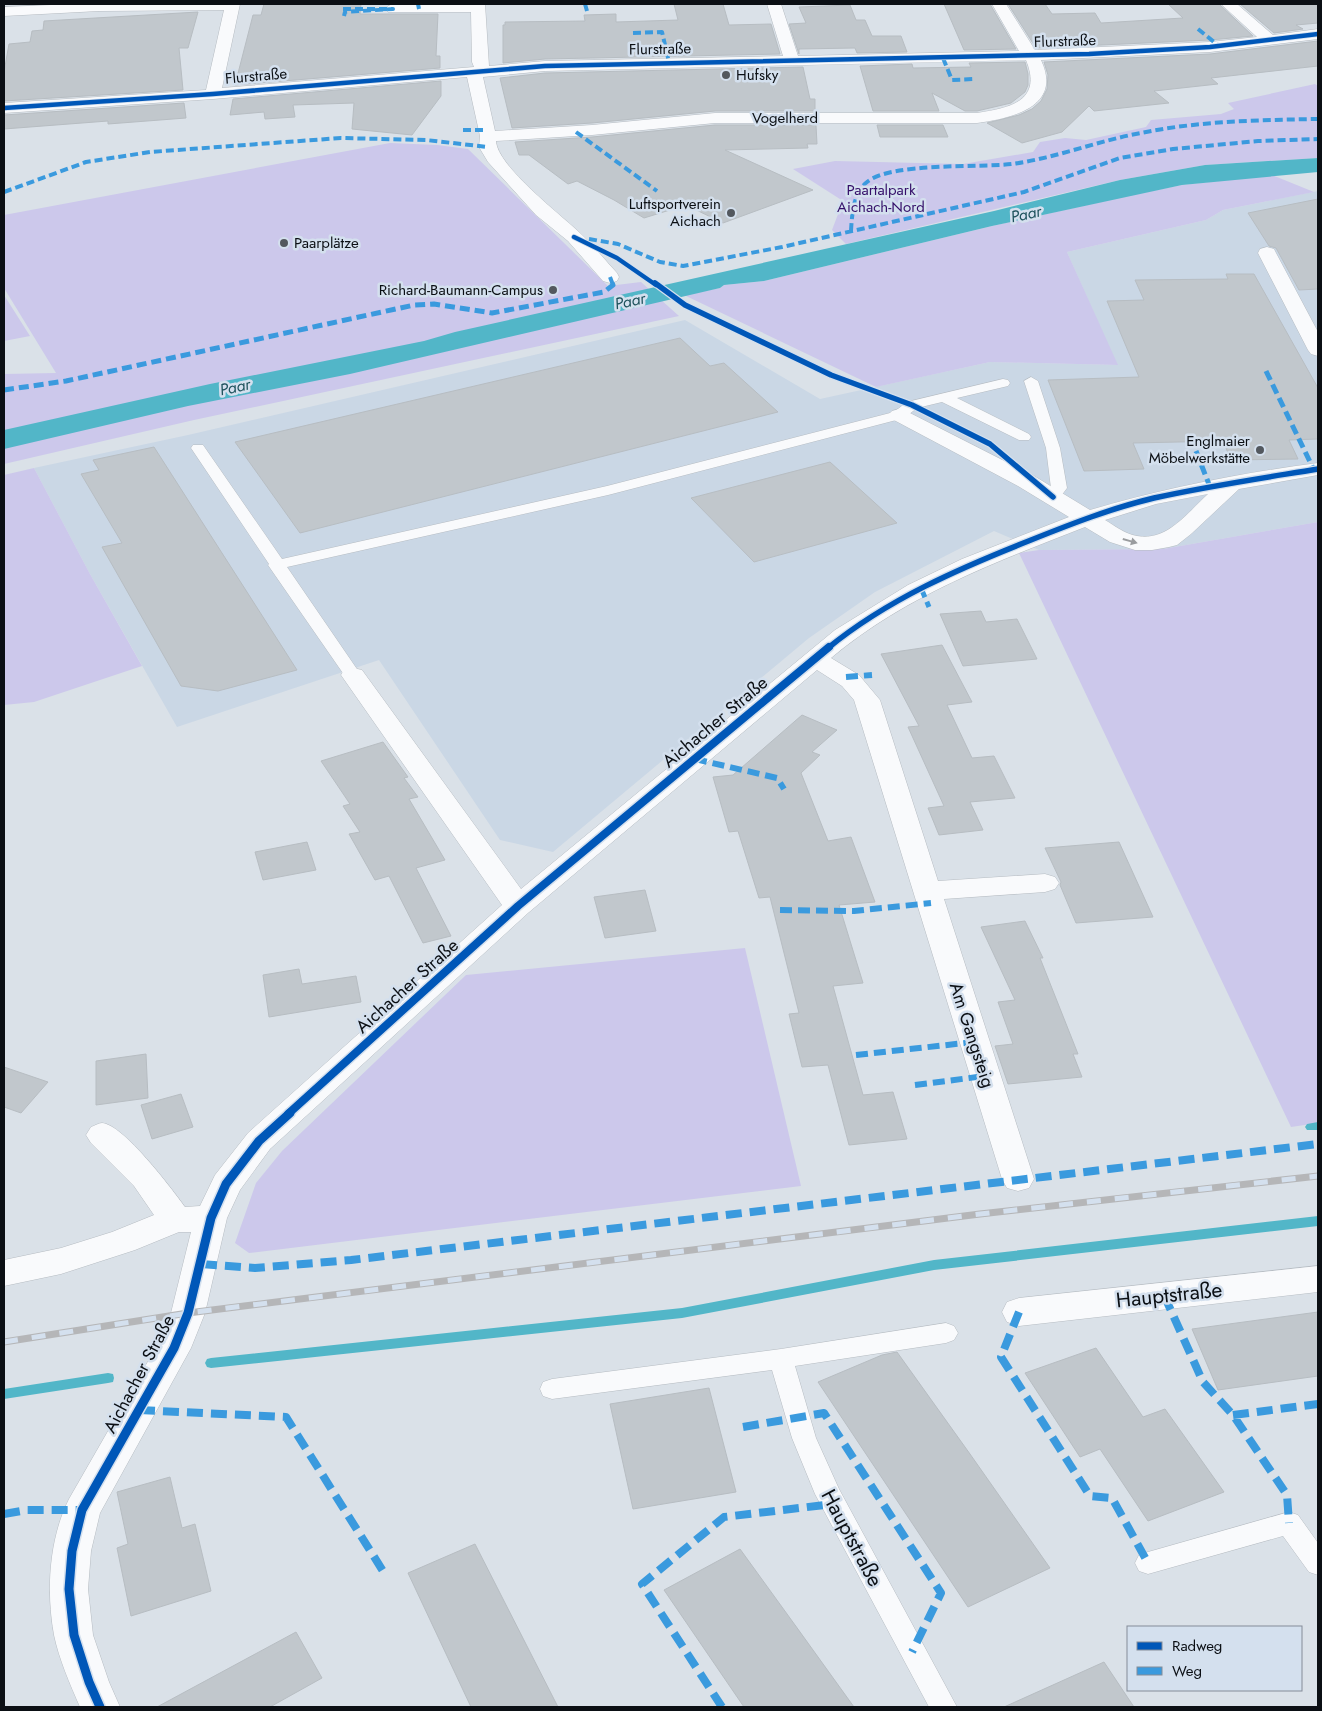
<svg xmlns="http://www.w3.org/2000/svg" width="1322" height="1711" font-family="Jost,sans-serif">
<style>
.built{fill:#cad7e5}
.green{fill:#ccc8eb}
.water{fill:#52b6c8}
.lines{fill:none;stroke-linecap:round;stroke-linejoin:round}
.stream{fill:#52b6c8;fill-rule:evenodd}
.building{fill:#c1c7cc;stroke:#b7bdc2}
.service-casing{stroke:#b6bcc2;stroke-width:1}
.minor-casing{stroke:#b6bcc2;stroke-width:1}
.service{fill:#f9fafc;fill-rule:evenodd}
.minor{fill:#f9fafc;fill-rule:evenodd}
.rail-casing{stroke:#b5b6b8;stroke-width:7}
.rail{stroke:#d4e0ee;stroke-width:5;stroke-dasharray:14;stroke-linecap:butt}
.quiet-far3{stroke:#3a9ade;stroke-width:4;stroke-dasharray:8 4;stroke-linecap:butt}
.quiet-far2{stroke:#3a9ade;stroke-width:5;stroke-dasharray:10 5;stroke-linecap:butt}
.quiet-far1{stroke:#3a9ade;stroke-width:6;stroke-dasharray:12 6;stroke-linecap:butt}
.quiet{stroke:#3a9ade;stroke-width:8;stroke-dasharray:16 8;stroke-linecap:butt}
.cycleway-far3-casing{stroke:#d4e0ee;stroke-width:6}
.cycleway-far2-casing{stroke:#d4e0ee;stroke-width:8}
.cycleway-far1-casing{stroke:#d4e0ee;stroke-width:11}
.cycleway-casing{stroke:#d4e0ee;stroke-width:12}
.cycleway-far3{stroke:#0057b8;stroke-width:4.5}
.cycleway-far2{stroke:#0057b8;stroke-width:5.5}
.cycleway-far1{stroke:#0057b8;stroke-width:8}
.cycleway{stroke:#0057b8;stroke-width:9}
.oneway{fill:#9a9c9f}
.poi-dot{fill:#53585e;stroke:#d4e0ee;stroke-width:2}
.labels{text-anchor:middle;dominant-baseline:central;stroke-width:5;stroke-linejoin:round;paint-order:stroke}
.far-street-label{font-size:15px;fill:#0b0f14;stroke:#d4e0ee}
.far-poi-label{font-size:15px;fill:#0b0f14;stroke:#d4e0ee;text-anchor:end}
.far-park-label{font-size:15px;fill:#340e69;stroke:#d4e0ee}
.far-water-label{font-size:16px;font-style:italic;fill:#1d515b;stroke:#d4e0ee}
.street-label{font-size:18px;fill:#0b0f14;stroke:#d4e0ee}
.near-street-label{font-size:21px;fill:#0b0f14;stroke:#d4e0ee}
</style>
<rect width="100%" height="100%" fill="#dae1e8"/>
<!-- built -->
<path class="built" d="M1318,191V522L1163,549L1039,550L994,531L875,592L809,638L553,852L500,840L379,660L177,727L90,574L34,468L188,435L685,320L820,399L990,362L1117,365L1067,252L1206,220L1223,210Z"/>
<!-- green -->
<path class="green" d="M1315,84L1318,86V158L1205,165L1120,180L846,244L832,230L843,201L793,169L835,161L963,164L1033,152L1040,142L1065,138L1086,140L1146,127L1151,120L1221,114L1234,109L1228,103Z
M390,143L437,145L468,149L608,286L641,282L679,316L194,420L4,464V374L56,373L4,288V215Z
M1272,175L1314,192L1223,210L1206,220L1067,252L1118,365L990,362L876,387L684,295L720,288L724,285L764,281L992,226L1132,195L1182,185Z
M4,295L30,336L4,341Z
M34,468L90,574L142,666L34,702L4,705V475Z
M1318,522V1123L1291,1127L1019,553L1039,550L1163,549Z
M745,948L801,1186L249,1253L235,1243L256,1183L282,1151L466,975Z"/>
<!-- water -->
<path class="water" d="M1318,158V172L1182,185L992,226L764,281L724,285L720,288L350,374L188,406L4,449V430L210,384L424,341L455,332L994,211L1120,180L1205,165Z"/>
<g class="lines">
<!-- stream -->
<path class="stream" d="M1318,1122V1130H1307L1305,1127L1307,1124Z
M1318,1216V1226L934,1270L682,1318L211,1368L207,1367L205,1363L207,1359L211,1358L682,1308L934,1260Z
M108,1373L113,1374L114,1378L113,1382L108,1383L4,1399V1389Z"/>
</g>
<!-- building -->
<path class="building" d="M264,4H361L360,14H438L436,56H440V68L235,85L253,15H261Z
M674,4H723L729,25L771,24L780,54L545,59L503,63V25H505V22L585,21L584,15L616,14V22L678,20Z
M944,4H990L1016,49L964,50Z
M1008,4H1045L1052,14L1095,13L1101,23L1183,18L1168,4H1219L1253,36L1210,40L1036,48Z
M1240,4H1318V23L1296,25L1303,29L1274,33Z
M850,5L856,20H865L872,36H901L907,52L857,53L855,48L799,49V54L789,24L806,23L799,7Z
M198,12L188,48H179L183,90L4,101V72L9,44L30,42L32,31L43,30L44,21Z
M1318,41V66L1211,78L1218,84L1154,91L1169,103L1094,111L1089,106L1062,132L1022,143L987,123L1019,115L1032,109L1041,101L1047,89L1048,75L1044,62L1210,54Z
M1025,62L1028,74V85L1025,92L1011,103L977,111H965L932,93L939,111H873L860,66L912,64L913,68L971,67L969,63Z
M803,67L810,99H815V111H715L592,123L512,128L500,78L545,73Z
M441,81V96L412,135L352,129L354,103L293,105L295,117L265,119L264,112L230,115L233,99Z
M184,103L186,118L108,124V121L4,129V115Z
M715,125H816L817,144H807L808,148L725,150L813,190L723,223L686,205L644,218L614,200L577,181L568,184L529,155H519L515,142L592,137Z
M877,125H943L948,137H880Z
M1318,199V289L1299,290L1276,248L1269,246L1248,213Z
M1226,274H1254L1318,388V439L1289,440L1298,459L1231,460L1223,441L1133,443L1144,469L1084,471L1048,380L1139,377L1107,301L1144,300L1135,280L1228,279Z
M680,338L710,366L724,363L778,412L300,533L235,442Z
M154,447L297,670L218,691L181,686L102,547L122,543L81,474L99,470L93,460Z
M830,462L897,523L754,562L691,498Z
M981,611L986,622L1017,619L1037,659L963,666L940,614Z
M942,645L972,702L947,705L972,758L994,756L1015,798L970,802L983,830L939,835L928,808L944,806L908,727L919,726L881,654Z
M802,715L837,730L812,752L820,755L801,773L828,841L851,837L875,902L839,905L863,983L833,986L863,1095L893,1092L907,1139L849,1145L828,1065L802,1067L789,1014L799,1013L770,897L759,898L738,831L729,832L713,777L733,775Z
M383,742L408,777L404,778L418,797L409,799L445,860L416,868L451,936L423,943L389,876L375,880L349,834L360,832L343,806L350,804L321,761Z
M307,842L316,870L263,880L255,852Z
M1119,842L1153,917L1076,923L1060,885L1061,882L1045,848Z
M645,890L656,931L605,938L594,897Z
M1025,921L1043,958H1040L1078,1054H1073L1082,1077L1008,1084L995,1046L1013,1044L998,1002L1015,1000L981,927Z
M299,969L302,984L356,976L361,1002L269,1017L263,975Z
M146,1054L148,1098L96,1105V1061Z
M4,1067L48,1082L21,1113L4,1107Z
M181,1094L193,1127L152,1139L141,1105Z
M1318,1312V1376L1218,1390L1192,1329Z
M1096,1348L1143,1417L1165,1409L1224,1492L1148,1521L1100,1449L1080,1457L1025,1373Z
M897,1352L970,1454L1050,1568L968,1607L818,1382L882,1355Z
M709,1388L736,1492L633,1509L610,1404Z
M170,1477L182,1528L195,1524L211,1591L131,1616L117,1548L128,1544L117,1492Z
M475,1544L558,1707H471L408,1573Z
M740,1549L795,1625L854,1707H744L664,1590Z
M296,1632L322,1678L270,1707H157Z
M1104,1662L1134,1707H1004Z"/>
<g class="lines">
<!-- service casing -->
<g class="service-casing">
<path id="service" d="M1031,377L1038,381L1060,448L1067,488L1058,500H1048L1045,497L1051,488L1046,448L1024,381Z
M1003,379L1008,380L1010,383L1008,386L957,398L1029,434L1031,437L1029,440H1019L942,402L917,408L904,418L608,495L287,567L361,675L359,679H347L268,565L269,564L191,448L193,445H203L282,559L607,486L894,412L907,402Z
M946,1323L954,1326L958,1333L954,1340L946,1343L795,1366L816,1438L839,1489L957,1707H929L815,1494L792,1438L772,1370L552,1399L543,1396L540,1389L543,1382L552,1379L781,1349Z
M1289,1512L1298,1515L1318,1543V1575L1309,1572L1283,1536L1148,1574L1139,1571L1135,1563L1139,1555L1148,1552Z"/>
</g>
<!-- minor casing -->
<g class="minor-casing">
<path id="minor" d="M75,4H240L222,88L474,67L472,62L471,12H388L385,9L388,6L393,4H485L489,66L545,61L783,56L767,4H781L798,56L1019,51L992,4H1006L1035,50L1210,42L1257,37L1221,4H1237L1273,35L1318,29V39L1210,52L1041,60C1063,107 1012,118 977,123H715L592,135L496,141C497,166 561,215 580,233C593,245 605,260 617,273L619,277L617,281L610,283L603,281L568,241L536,215L488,162L479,147L480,136L467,77L213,99L4,113V103L206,90L224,10L99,11L4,16V7ZM1026,60C1043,101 1010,108 977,113H715L592,125L495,131L483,77L545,71Z
M1267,247L1274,249L1276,253L1318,332V356L1311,354L1308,350L1258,253L1260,249Z
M899,409L906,411L1034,476L1090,510C1165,488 1241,473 1318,463V475L1239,489L1191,534L1177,545L1169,547L1152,550H1135L1110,542L1085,527C996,562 906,595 831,658L859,675L880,700L938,881L1045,874L1055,877L1059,883L1055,889L1045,892L944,899L1034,1179L1029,1188L1018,1191L1007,1188L1002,1179L854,700L842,686L817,670L528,913L270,1149L240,1190L227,1218L205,1313L191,1348L100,1513L91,1551L88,1589L93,1635L109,1682L120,1707H80C70,1684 59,1659 54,1635C46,1591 49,1539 69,1499L158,1344L171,1313L191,1232H179L135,1250L61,1274L4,1286V1260L61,1248L112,1232L154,1215L134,1186L91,1143L86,1135L91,1127C94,1126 99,1123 102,1123C123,1124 172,1189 185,1207L200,1206L215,1175L248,1133L502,905L341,675L344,670L353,668L362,670L521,889L835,630L908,585L962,559L1069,517L1018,486L892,419L888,415L892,411ZM1208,494C1188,512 1167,542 1137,536C1125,534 1115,526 1105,520L1156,504Z
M1318,1266V1292L1019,1326L1007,1322L1002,1312L1007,1302L1019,1298Z"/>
</g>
<!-- service -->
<use href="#service" class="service"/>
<!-- minor -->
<use href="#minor" class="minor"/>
<!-- rail casing -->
<g class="rail-casing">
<path id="rail" d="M4,1342L188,1313L980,1214L1318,1176"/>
</g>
<!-- rail -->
<use href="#rail" class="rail"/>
<!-- quiet-far3 -->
<path class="quiet-far3" d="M418,4L419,9
M585,4L587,11
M343,9H393L345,12L344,16
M1198,29L1219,46
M633,33L662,32L669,62
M943,58L952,80L975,79
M463,130H487
M576,132L657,191
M4,192L86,162L150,152L341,138L426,140L488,147
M851,231C852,215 853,193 867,182C891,162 979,168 1012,164C1056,158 1097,141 1141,133C1199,121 1258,120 1318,119
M589,239L618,244L660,262L683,266L782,247L1024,192L1120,158L1173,149L1258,141L1318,139
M610,277L613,285"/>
<!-- quiet-far2 -->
<path class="quiet-far2" d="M1266,371L1314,470
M4,390L66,381L414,305L434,304L492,313L604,292L613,285L612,283
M1196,451L1210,487
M921,588L929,607"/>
<!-- quiet-far1 -->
<path class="quiet-far1" d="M846,677L872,675
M695,759L777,778L784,789
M780,910L854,911L931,903
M856,1055L974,1042
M915,1085L985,1076"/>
<!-- quiet -->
<path class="quiet" d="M201,1264L255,1268L351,1260L1318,1144
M1164,1295L1203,1382L1233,1415L1287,1495L1289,1523
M1019,1312L1001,1357L1090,1496L1112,1498L1148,1563
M139,1410L286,1417L383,1571
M1233,1415L1318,1404
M743,1427L824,1413L941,1593L912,1652
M4,1514L27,1510H82
M722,1707L642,1584L724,1517L833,1504"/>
<!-- cycleway-far3 casing -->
<g class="cycleway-far3-casing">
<path id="cycleway-far3" d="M4,108L213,94L545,66L1089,54L1210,47L1318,34
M574,237L617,258L656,285"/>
</g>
<!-- cycleway-far2 casing -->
<g class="cycleway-far2-casing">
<path id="cycleway-far2" d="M655,283L685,305L831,375L912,405L990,444L1053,497
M828,648C888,599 960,568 1031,540C1071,524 1112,508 1154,498C1208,486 1263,478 1318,469"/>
</g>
<!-- cycleway-far1 casing -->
<g class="cycleway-far1-casing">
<path id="cycleway-far1" d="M288,1114L518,906L829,647"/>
</g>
<!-- cycleway casing -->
<g class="cycleway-casing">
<path id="cycleway" d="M100,1707L89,1682L74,1635L69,1589L72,1551L82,1510L174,1348L188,1313L211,1218L226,1184L259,1141L290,1113"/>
</g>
<!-- cycleway-far3 -->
<use href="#cycleway-far3" class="cycleway-far3"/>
<!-- cycleway-far2 -->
<use href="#cycleway-far2" class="cycleway-far2"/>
<!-- cycleway-far1 -->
<use href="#cycleway-far1" class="cycleway-far1"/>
<!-- cycleway -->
<use href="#cycleway" class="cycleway"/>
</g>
<!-- one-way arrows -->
<defs><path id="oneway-solid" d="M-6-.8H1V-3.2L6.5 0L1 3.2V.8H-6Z" transform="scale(1.25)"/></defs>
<use class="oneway" href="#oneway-solid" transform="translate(1130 541) rotate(16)"/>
<!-- markers -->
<g class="poi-dot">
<circle cx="726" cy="75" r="5"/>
<circle cx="731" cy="213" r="5"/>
<circle cx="284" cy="243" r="5"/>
<circle cx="553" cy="290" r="5"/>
<circle cx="1260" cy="450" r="5"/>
</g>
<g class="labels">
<!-- far-street labels -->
<g class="far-street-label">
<text transform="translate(1065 41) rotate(-2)">Flurstraße</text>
<text transform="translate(660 49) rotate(-1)">Flurstraße</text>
<text transform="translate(256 76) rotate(-5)">Flurstraße</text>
<text x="785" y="118">Vogelherd</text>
</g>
<!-- far-poi labels -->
<g class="far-poi-label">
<text x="736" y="75" text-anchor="start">Hufsky</text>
<text x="721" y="204">Luftsportverein<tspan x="721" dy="17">Aichach</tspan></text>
<text x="294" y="243" text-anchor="start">Paarplätze</text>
<text x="543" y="290">Richard-Baumann-Campus</text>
<text x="1250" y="441">Englmaier<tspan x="1250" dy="17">Möbelwerkstätte</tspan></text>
</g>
<!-- far-park labels -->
<g class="far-park-label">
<text x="881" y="190">Paartalpark<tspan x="881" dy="17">Aichach-Nord</tspan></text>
</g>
<!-- far-water labels -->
<g class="far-water-label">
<text transform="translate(1026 214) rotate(-12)">Paar</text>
<text transform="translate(630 301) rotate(-12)">Paar</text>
<text transform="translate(235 387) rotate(-12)">Paar</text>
</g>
<!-- street labels -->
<g class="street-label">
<text transform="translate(715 722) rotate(-40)">Aichacher Straße</text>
<text transform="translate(407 986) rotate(-42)">Aichacher Straße</text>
<text transform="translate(972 1035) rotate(72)">Am Gangsteig</text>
<text transform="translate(139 1374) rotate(-62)">Aichacher Straße</text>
</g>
<!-- near-street labels -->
<g class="near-street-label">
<text transform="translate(1169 1295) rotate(-6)">Hauptstraße</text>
<text transform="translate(852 1538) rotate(62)">Hauptstraße</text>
</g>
</g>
<!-- border -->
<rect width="1322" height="1711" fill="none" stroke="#0b0f14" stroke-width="10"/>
<!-- legend -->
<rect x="1127" y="1626" width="175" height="65" fill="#d4e0ee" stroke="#848c97"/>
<rect x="1137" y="1642" width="25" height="8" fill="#0057b8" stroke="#848c97"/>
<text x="1172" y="1651" font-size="15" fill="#0b0f14">Radweg</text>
<rect x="1137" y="1667" width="25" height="8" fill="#3a9ade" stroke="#848c97"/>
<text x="1172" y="1676" font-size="15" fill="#0b0f14">Weg</text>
</svg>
